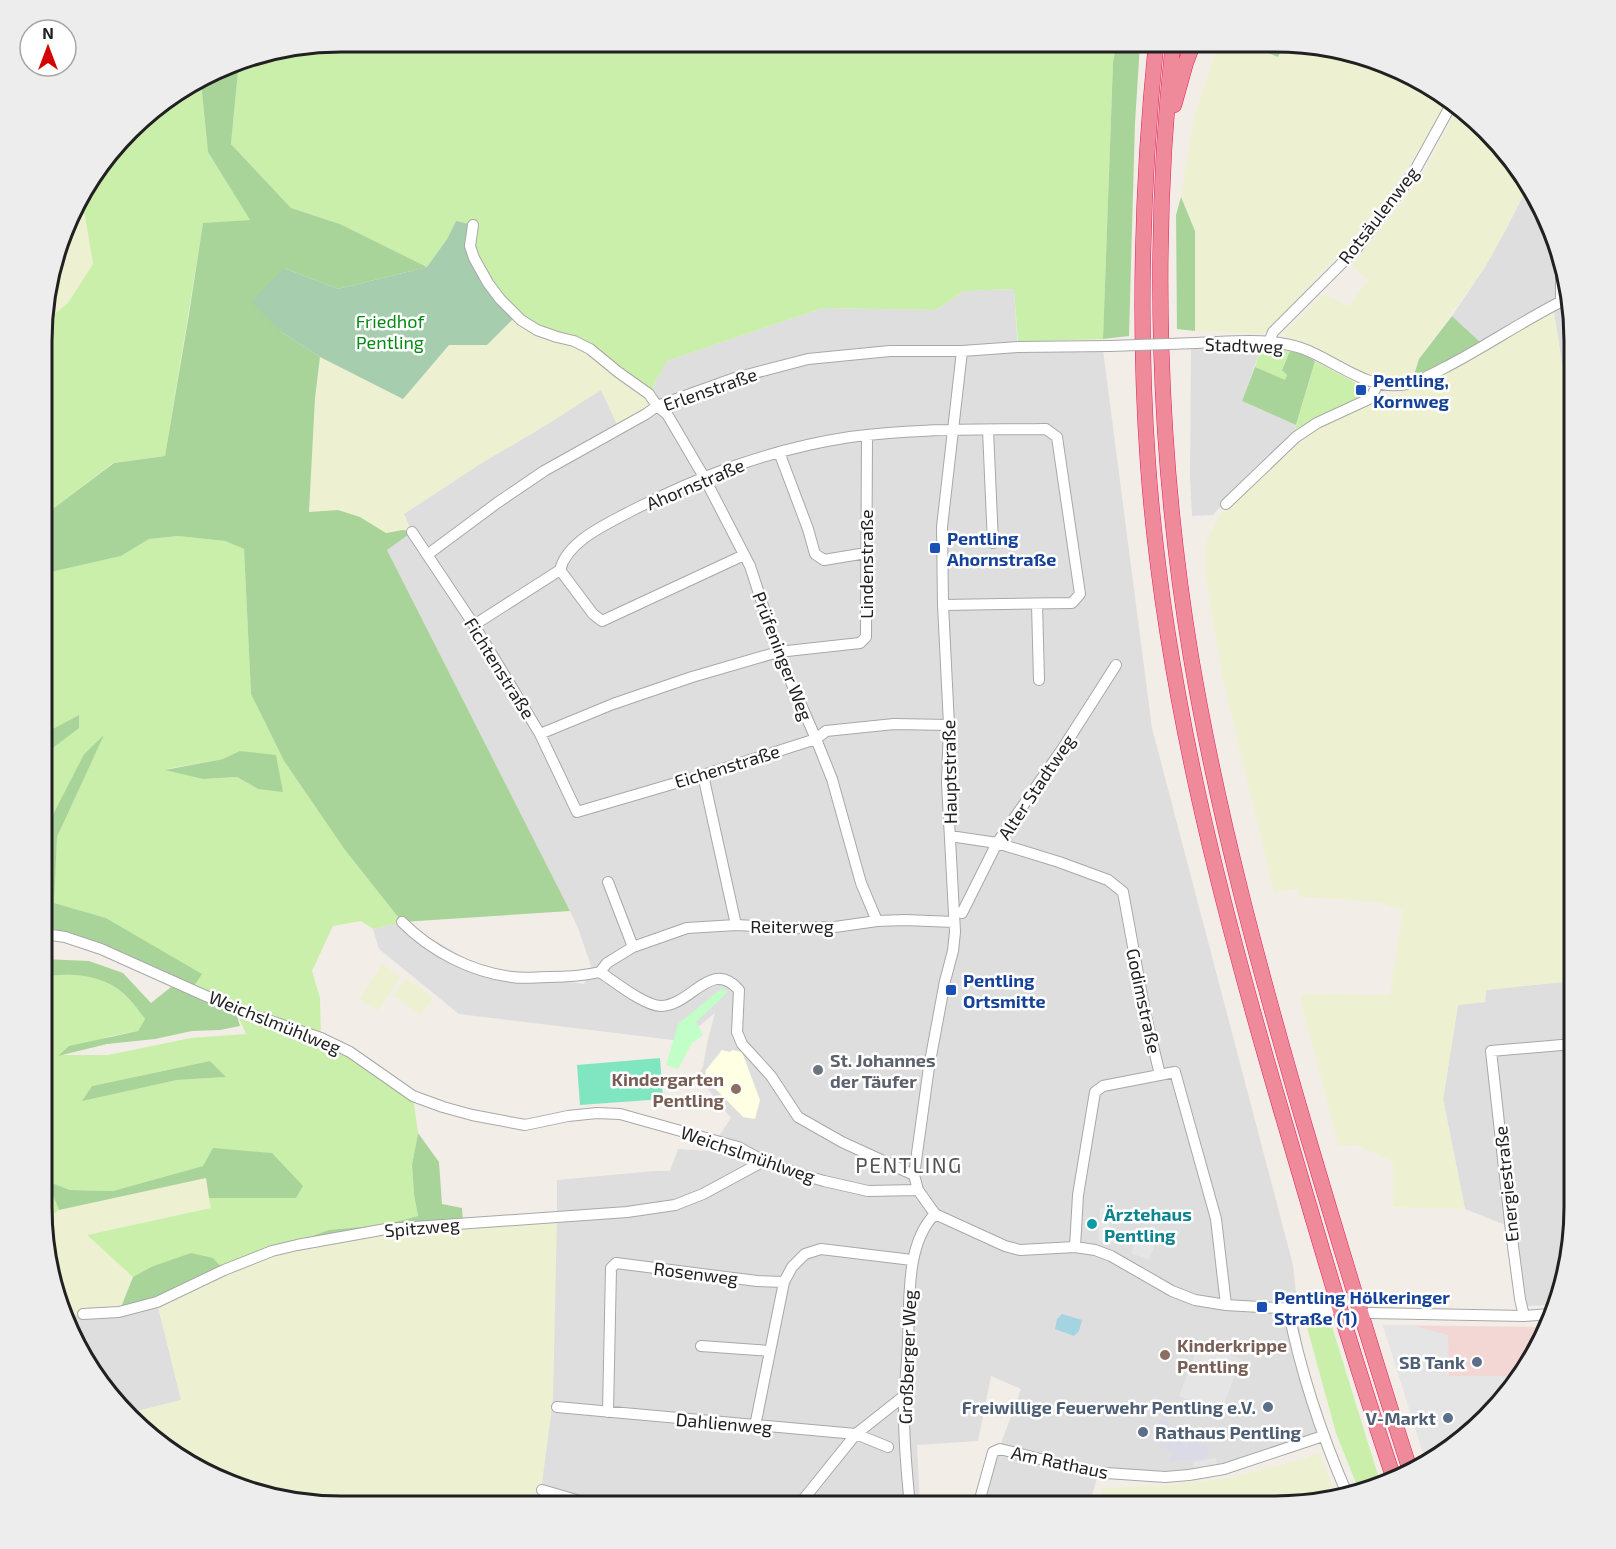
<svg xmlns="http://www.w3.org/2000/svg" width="1616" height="1549" font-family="'Exo 2',sans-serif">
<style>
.residential{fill:#dfdede}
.commercial{fill:#f3d7d5}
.education{fill:#feffe3}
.farmland{fill:#eef1d1}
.grass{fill:#caefaa;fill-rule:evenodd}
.forest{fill:#a9d499}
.cemetery{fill:#a6cdad}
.park{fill:#c2fec8}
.pitch{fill:#80e6c1}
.parking{fill:#e5e5e5}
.plaza{fill:#dbdbe8}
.water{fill:#a4d3e2}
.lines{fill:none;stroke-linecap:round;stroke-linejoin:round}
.minor-casing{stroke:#a8a8a8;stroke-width:12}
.highway-casing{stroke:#e91b5c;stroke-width:16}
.minor{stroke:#fff;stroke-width:10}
.highway{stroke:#ee8a9a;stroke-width:15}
.minor-bridge-casing{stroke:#a8a8a8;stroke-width:12;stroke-linecap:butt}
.minor-bridge{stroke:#fff;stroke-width:10}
.transit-dot{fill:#1a4fb4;stroke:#fff;stroke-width:2}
.worship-dot{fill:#6b7280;stroke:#fff;stroke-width:2}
.education-dot{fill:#8d6e63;stroke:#fff;stroke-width:2}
.culture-dot{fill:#0f9aa8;stroke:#fff;stroke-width:2}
.service-dot{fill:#5c6f8a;stroke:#fff;stroke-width:2}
.labels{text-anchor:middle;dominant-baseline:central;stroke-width:5;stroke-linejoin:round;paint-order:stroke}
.street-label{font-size:18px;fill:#212121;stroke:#fff}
.park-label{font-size:18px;fill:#038a12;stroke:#fff}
.transit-label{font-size:18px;font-weight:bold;fill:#164399;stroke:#fff;text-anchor:start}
.worship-label{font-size:18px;font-weight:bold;fill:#5b616d;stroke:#fff;text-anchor:start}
.education-label{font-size:18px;font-weight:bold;fill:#785e54;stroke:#fff;text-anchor:end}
.culture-label{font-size:18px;font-weight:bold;fill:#0d838f;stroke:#fff;text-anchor:start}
.service-label{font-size:18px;font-weight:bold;fill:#4e5e75;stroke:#fff;text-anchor:end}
.quarter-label{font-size:21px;letter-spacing:1.5px;fill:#545454;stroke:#fff}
.rim{fill:none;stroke:#212121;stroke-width:3}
</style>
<rect width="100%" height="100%" fill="#f2eee7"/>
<!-- residential -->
<path class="residential" d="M1528,186L1551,227L1573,322V436L1554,312L1488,350L1452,316L1485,267L1505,231Z
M1014,289L1018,353L1103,350L1152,728L1293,1265L1304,1370L1328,1439L1174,1481L1097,1478L1089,1506H1002L986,1502L996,1457L1021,1389L991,1376L978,1441L917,1445L920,1506H539L542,1490L557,1216V1180L654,1171H670L678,1149L709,1151L731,1118L698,1077L703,1066L708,1039L715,1013L681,1041L459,1014L379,949L373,929L402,922L488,971L584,984L591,966L578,928L570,911L387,550L404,514L483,462L538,430L602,389L652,394L654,384L667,361L823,308L936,310L964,291Z
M1262,346L1242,401L1296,425L1294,433L1247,478L1213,515L1192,516L1190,478L1191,349Z
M1573,981V1227L1552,1305L1529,1306L1516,1303L1508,1226L1465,1209L1443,1099L1458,1004L1485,1002L1486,990Z
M157,1302L181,1400L130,1413L98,1380L65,1322L63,1317Z"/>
<!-- commercial -->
<path class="commercial" d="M1383,1325L1547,1327L1543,1340L1512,1390L1457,1445L1426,1462Z"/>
<!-- education -->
<path class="education" d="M722,1050L730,1052L732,1050L742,1052L760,1100L755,1119L743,1117L705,1078L706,1070Z"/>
<!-- farmland -->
<path class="farmland" d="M1218,44H1245L1278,57L1284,44L1313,45L1424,82L1447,102L1433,130L1389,194L1348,245L1264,334L1195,331V231L1181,197L1194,118Z
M1456,110L1512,159L1528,186L1505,231L1485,267L1419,359L1413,378L1389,380L1372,376L1286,339L1284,332L1324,294L1349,306L1368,280L1352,266L1422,176Z
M85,215L93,265L68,303L51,317L48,316V283L70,223Z
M1554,312L1573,436V707L1565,770L1568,816L1573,837V981L1486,990L1485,1002L1458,1005L1443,1099L1465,1209L1393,1207V1162L1357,1145L1339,1146L1300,998L1303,994L1390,995L1403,910L1380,903L1343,899L1299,897V888L1274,892L1222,675L1206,576L1205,552L1207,540L1220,515L1231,503L1298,439L1346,413L1425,383L1455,368Z
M514,318L567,338L657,406L619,429L601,390L538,430L483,462L404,514L412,532L403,530L386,533L360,517L309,512L315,398L320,357L403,398L449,345H487Z
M382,964L401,976L378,1011L359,999Z
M406,978L433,997L421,1015L394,996Z
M206,1178L212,1208L88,1235L133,1277L119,1312L83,1314L63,1317L43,1222L59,1210Z
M557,1216L553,1399L539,1506H322L209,1476L204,1473L202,1460L180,1452L174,1454L159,1445L104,1390L98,1380L130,1413L181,1400L157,1302L272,1251L342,1237Z
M1319,1453L1338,1498L1294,1506H1102L1100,1497L1103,1488L1165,1485L1230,1478L1303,1459Z"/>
<!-- grass -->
<path class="grass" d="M363,42L1116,44L1113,63L1103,339L1018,342L1014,289L964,291L936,310L823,308L667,361L654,384L652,394L583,346L514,318L456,221L447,239L427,267L340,224L291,208L231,144L239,61L245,58L328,44L362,46Z
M201,83L208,152L250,220L203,224L165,456L113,463L46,514L47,329L51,317L68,303L93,264L85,216L77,205L82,192L144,116Z
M1262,346L1290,351L1282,369L1287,375L1285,381L1255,367Z
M1315,361L1354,382L1359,387V395L1354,402L1294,433Z
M178,536L225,541L244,549L251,694L284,761L345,850L402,922L373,929L361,921L333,926L312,971L320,998L321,1038L413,1096L418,1133L412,1165L414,1195L418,1216L224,1270L151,1267L133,1277L87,1235L211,1208L209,1198H296L204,1166L113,1191L70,1190L47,1181L59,1210L43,1222L44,977C71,972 103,975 124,994C132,1001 139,1011 145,1019L138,1031L111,1036L59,1055H108L191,1038L246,1034L235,1009L192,989L201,974L106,918L53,903L57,837L103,737L84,754L45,830V754L79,727V715L45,733L46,608L51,572L121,556L149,539ZM223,759L258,789L237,777L203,779L167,769ZM210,1061L225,1077L177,1080L83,1100L92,1086Z
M1305,1320H1330L1381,1485L1371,1491L1360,1493L1336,1433Z"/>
<!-- forest -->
<path class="forest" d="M1116,44H1140L1135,123L1129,336L1103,339L1113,63Z
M1245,44H1284L1278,57Z
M239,61L231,144L291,208L340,224L427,267L338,289L284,268L280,331L320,357L315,398L309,512L338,510L360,517L386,533L403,530L412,532L387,550L570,911L402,922L345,850L284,761L251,694L244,549L225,541L178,536L149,539L121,556L51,572L46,608V514L114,463L165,456L189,314L203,223L250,220L208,152L201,83Z
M1181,197L1195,231V331L1177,329L1176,215Z
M1452,316L1481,343L1428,372L1413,378L1419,359Z
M1290,351L1303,354L1315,361L1296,425L1242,401L1255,367L1285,380L1287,375L1282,370Z
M79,715V728L45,754V733Z
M104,735L57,837L54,903L106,918L202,974L192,989L101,949L44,934L45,830L84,754Z
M240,751L276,755L283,792L258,789L237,777L203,779L165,770L223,759Z
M44,959L89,961L123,973L151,1003L171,987L235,1009L240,1026L220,1030L192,1031L155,1039L107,1044L58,1056L69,1046L138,1031L145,1019C139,1011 132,1001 124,994C103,975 71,972 44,977Z
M210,1061L226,1077L177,1080L82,1101L92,1086Z
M418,1133L439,1162L442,1204L462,1208L463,1223L386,1229L272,1251L329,1230L384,1225L418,1216L414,1195L412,1165Z
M213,1148L272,1153L303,1186L296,1198H209L206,1178L59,1210L47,1181L70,1190L113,1191L203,1166Z
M191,1253L213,1258L224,1270L119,1312L133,1277L151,1267Z"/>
<!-- cemetery -->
<path class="cemetery" d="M456,221L473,225L469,249L514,318L487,345H449L403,399L320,357L280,331L251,302L284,268L338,289L427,267L447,239Z"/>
<!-- park -->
<path class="park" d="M722,988L728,992L696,1022L703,1035L692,1043L678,1069L666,1065L678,1024Z"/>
<!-- pitch -->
<path class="pitch" d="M660,1058L663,1099L580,1105L577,1065Z"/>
<!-- parking -->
<path class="parking" d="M1100,1208L1113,1209L1106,1245L1098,1240Z
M1140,1232L1157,1239L1149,1260L1131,1253Z
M1383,1325H1411L1448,1335L1449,1376H1521L1512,1390L1457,1445L1426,1462Z
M1199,1344L1241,1359L1221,1412L1179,1396Z
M1216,1458L1217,1467L1194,1470L1193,1462Z"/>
<!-- plaza -->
<path class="plaza" d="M1160,1418L1169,1419L1167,1424L1195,1434L1193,1442L1210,1447L1205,1459L1169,1461L1174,1454L1159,1444L1153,1443Z"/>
<!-- water -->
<path class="water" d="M1062,1314L1082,1320L1079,1331L1074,1336L1055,1329L1057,1319Z"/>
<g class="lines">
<!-- minor casing -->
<g class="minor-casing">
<path id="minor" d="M473,225L470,246L474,258L488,283L500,299L521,320L537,330L557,337L574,341L590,349L618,372L649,394L657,406L667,414L704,477L750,566L778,652L816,739L832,779L861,883L877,921
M1561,302V269
M1269,342L1273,332L1356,249L1413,174L1451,105
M1196,343C1231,342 1268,337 1301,348C1336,360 1367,392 1407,384C1420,381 1433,374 1444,368C1487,346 1525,319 1568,298
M962,351L942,527L943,605L949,725L947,783L955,932L953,951L945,981L929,1067L914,1175L918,1190L935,1214L1005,1246L1020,1250L1075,1247L1095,1250L1111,1256L1172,1291L1195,1300L1226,1305L1330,1311
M988,430L993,543
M779,452L808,529L815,554L824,560L866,553
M1226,504L1296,437L1317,423L1371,398L1378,383
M412,532L474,625L540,734L577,812L703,775L816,739L826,731L894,724L949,725
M427,555L497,503L544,471L646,414L657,406L735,378L808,359L890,351H962L1018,347L1110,346
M560,570L593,614L602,621L744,555
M1037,604L1039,680
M474,625L560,570C567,541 607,524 631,511C702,475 771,449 850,437C914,428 981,430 1046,429L1057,437L1080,594L1072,603L943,605
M540,734L613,704L692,677L778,652L860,643L866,637L867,435
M703,775L736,925
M950,836L997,843L1059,862L1108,880L1123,892L1145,1012L1160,1075
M608,882L633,947
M962,913L997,843L1063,748L1116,665
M402,922C431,951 471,972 512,977C524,979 537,977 549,977C567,977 583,976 600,972L607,963L633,947L687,928L736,925L789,928L835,927L877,921L905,920L954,922
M44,934L65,937L101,949L235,1009L321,1038L350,1052L413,1096L443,1107L472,1115L525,1125L568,1116L597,1113L620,1114L738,1147L764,1161L796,1173L824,1181L868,1191L918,1190
M600,972C615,982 645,1006 661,1006C692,1005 711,958 739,990L737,1032L742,1044L771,1076L798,1117L842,1142L914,1175
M1075,1247L1078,1195L1095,1092L1103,1086L1175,1072L1216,1219L1226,1305
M1288,1308C1301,1375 1321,1434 1348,1496
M1370,1313L1524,1316L1550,1314
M83,1314L119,1312L157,1302L224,1270L272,1251L297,1245L386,1229L627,1212L675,1205L703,1194L764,1161
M1524,1316L1520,1299L1511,1231L1491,1051L1573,1044
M701,1346L770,1351
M557,1407L856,1434L888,1447
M608,1412L611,1268L616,1263L757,1281L784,1282
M755,1426L784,1282L792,1267L805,1254L821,1249L912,1260
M542,1490L580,1501L667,1506
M691,1506L730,1503L740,1506
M798,1506L856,1434L904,1396
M910,1506C907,1476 904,1445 904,1415C904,1390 907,1366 908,1341C910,1302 905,1244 935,1214
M978,1506L993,1452L1000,1449L1092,1472L1165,1477L1189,1475L1224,1469L1323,1436"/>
</g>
<!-- highway casing -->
<g class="highway-casing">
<path id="highway" d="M1156,44C1142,183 1138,324 1148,464C1164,687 1221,906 1284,1120C1319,1240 1354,1360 1394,1479
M1173,44C1151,244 1158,459 1191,657C1218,817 1260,972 1305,1127C1339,1242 1373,1356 1410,1470
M1174,105L1186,62L1193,44"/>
</g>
<!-- minor -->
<use href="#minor" class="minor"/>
<!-- highway -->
<use href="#highway" class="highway"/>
<!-- minor-bridge casing -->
<g class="minor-bridge-casing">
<path id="minor-bridge" d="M1110,346L1196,343"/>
</g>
<!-- minor-bridge -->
<use href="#minor-bridge" class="minor-bridge"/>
</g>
<!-- markers -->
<g class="transit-dot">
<rect x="1355" y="384" width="12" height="12" rx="3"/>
<rect x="929" y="542" width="12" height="12" rx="3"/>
<rect x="945" y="984" width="12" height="12" rx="3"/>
<rect x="1256" y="1301" width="12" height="12" rx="3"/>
</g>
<circle class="worship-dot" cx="818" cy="1070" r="6"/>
<g class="education-dot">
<circle cx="736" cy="1089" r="6"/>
<circle cx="1165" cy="1355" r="6"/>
</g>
<circle class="culture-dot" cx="1092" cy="1224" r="6"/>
<g class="service-dot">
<circle cx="1477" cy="1362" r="6"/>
<circle cx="1268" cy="1407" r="6"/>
<circle cx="1448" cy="1418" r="6"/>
<circle cx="1143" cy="1432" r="6"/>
</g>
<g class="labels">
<!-- street labels -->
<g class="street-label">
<text transform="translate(1378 215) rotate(-52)">Rotsäulenweg</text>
<text transform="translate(1244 345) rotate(2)">Stadtweg</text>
<text transform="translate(710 389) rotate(-19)">Erlenstraße</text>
<text transform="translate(695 484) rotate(-23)">Ahornstraße</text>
<text transform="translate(866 564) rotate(-90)">Lindenstraße</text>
<text transform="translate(783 656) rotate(69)">Prüfeninger Weg</text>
<text transform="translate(500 668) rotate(58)">Fichtenstraße</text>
<text transform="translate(727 766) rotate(-17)">Eichenstraße</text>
<text transform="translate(949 772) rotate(-91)">Hauptstraße</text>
<text transform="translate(1036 787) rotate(-56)">Alter Stadtweg</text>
<text x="792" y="926">Reiterweg</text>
<text transform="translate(1144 1001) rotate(78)">Godimstraße</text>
<text transform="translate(275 1022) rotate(22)">Weichslmühlweg</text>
<text transform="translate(748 1154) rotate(19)">Weichslmühlweg</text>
<text transform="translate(1506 1184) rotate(-96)">Energiestraße</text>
<text transform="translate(422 1227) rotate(-5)">Spitzweg</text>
<text transform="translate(696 1273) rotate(7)">Rosenweg</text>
<text transform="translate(907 1357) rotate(-88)">Großberger Weg</text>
<text transform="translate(724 1423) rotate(5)">Dahlienweg</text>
<text transform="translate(1060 1462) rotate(12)">Am Rathaus</text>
</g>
<!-- park labels -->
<g class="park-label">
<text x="390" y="321">Friedhof<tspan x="390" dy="21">Pentling</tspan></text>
</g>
<!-- transit labels -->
<g class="transit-label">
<text x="1373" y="380">Pentling,<tspan x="1373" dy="21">Kornweg</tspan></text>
<text x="947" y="538">Pentling<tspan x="947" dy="21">Ahornstraße</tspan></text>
<text x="963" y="980">Pentling<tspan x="963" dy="21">Ortsmitte</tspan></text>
<text x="1274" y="1297">Pentling Hölkeringer<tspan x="1274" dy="21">Straße (1)</tspan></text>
</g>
<!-- worship labels -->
<g class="worship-label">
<text x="830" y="1060">St. Johannes<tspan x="830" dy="21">der Täufer</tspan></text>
</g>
<!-- education labels -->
<g class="education-label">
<text x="724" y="1079">Kindergarten<tspan x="724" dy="21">Pentling</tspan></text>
<text x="1177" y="1345" text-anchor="start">Kinderkrippe<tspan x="1177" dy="21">Pentling</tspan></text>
</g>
<!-- culture labels -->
<g class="culture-label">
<text x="1104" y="1214">Ärztehaus<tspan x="1104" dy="21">Pentling</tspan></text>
</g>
<!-- service labels -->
<g class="service-label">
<text x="1465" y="1362">SB Tank</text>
<text x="1256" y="1407">Freiwillige Feuerwehr Pentling e.V.</text>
<text x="1436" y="1418">V-Markt</text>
<text x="1155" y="1432" text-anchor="start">Rathaus Pentling</text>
</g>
<!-- quarter labels -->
<g class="quarter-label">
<text x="909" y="1164">PENTLING</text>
</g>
</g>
<!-- crop -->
<path d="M0 0H1616V1549H0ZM341 52H1275A289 289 0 0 1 1564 341V1207A289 289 0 0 1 1275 1496H341A289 289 0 0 1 52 1207V341A289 289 0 0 1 341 52Z" fill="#ededed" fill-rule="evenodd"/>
<path class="rim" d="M341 52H1275A289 289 0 0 1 1564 341V1207A289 289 0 0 1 1275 1496H341A289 289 0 0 1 52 1207V341A289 289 0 0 1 341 52Z"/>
<!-- north arrow -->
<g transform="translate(48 48)"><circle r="28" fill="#ffffff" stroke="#a6a6a6" stroke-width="1.5"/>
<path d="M0-4.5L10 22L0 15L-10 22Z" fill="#d20500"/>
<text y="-9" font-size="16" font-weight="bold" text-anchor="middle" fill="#212121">N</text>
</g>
</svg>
